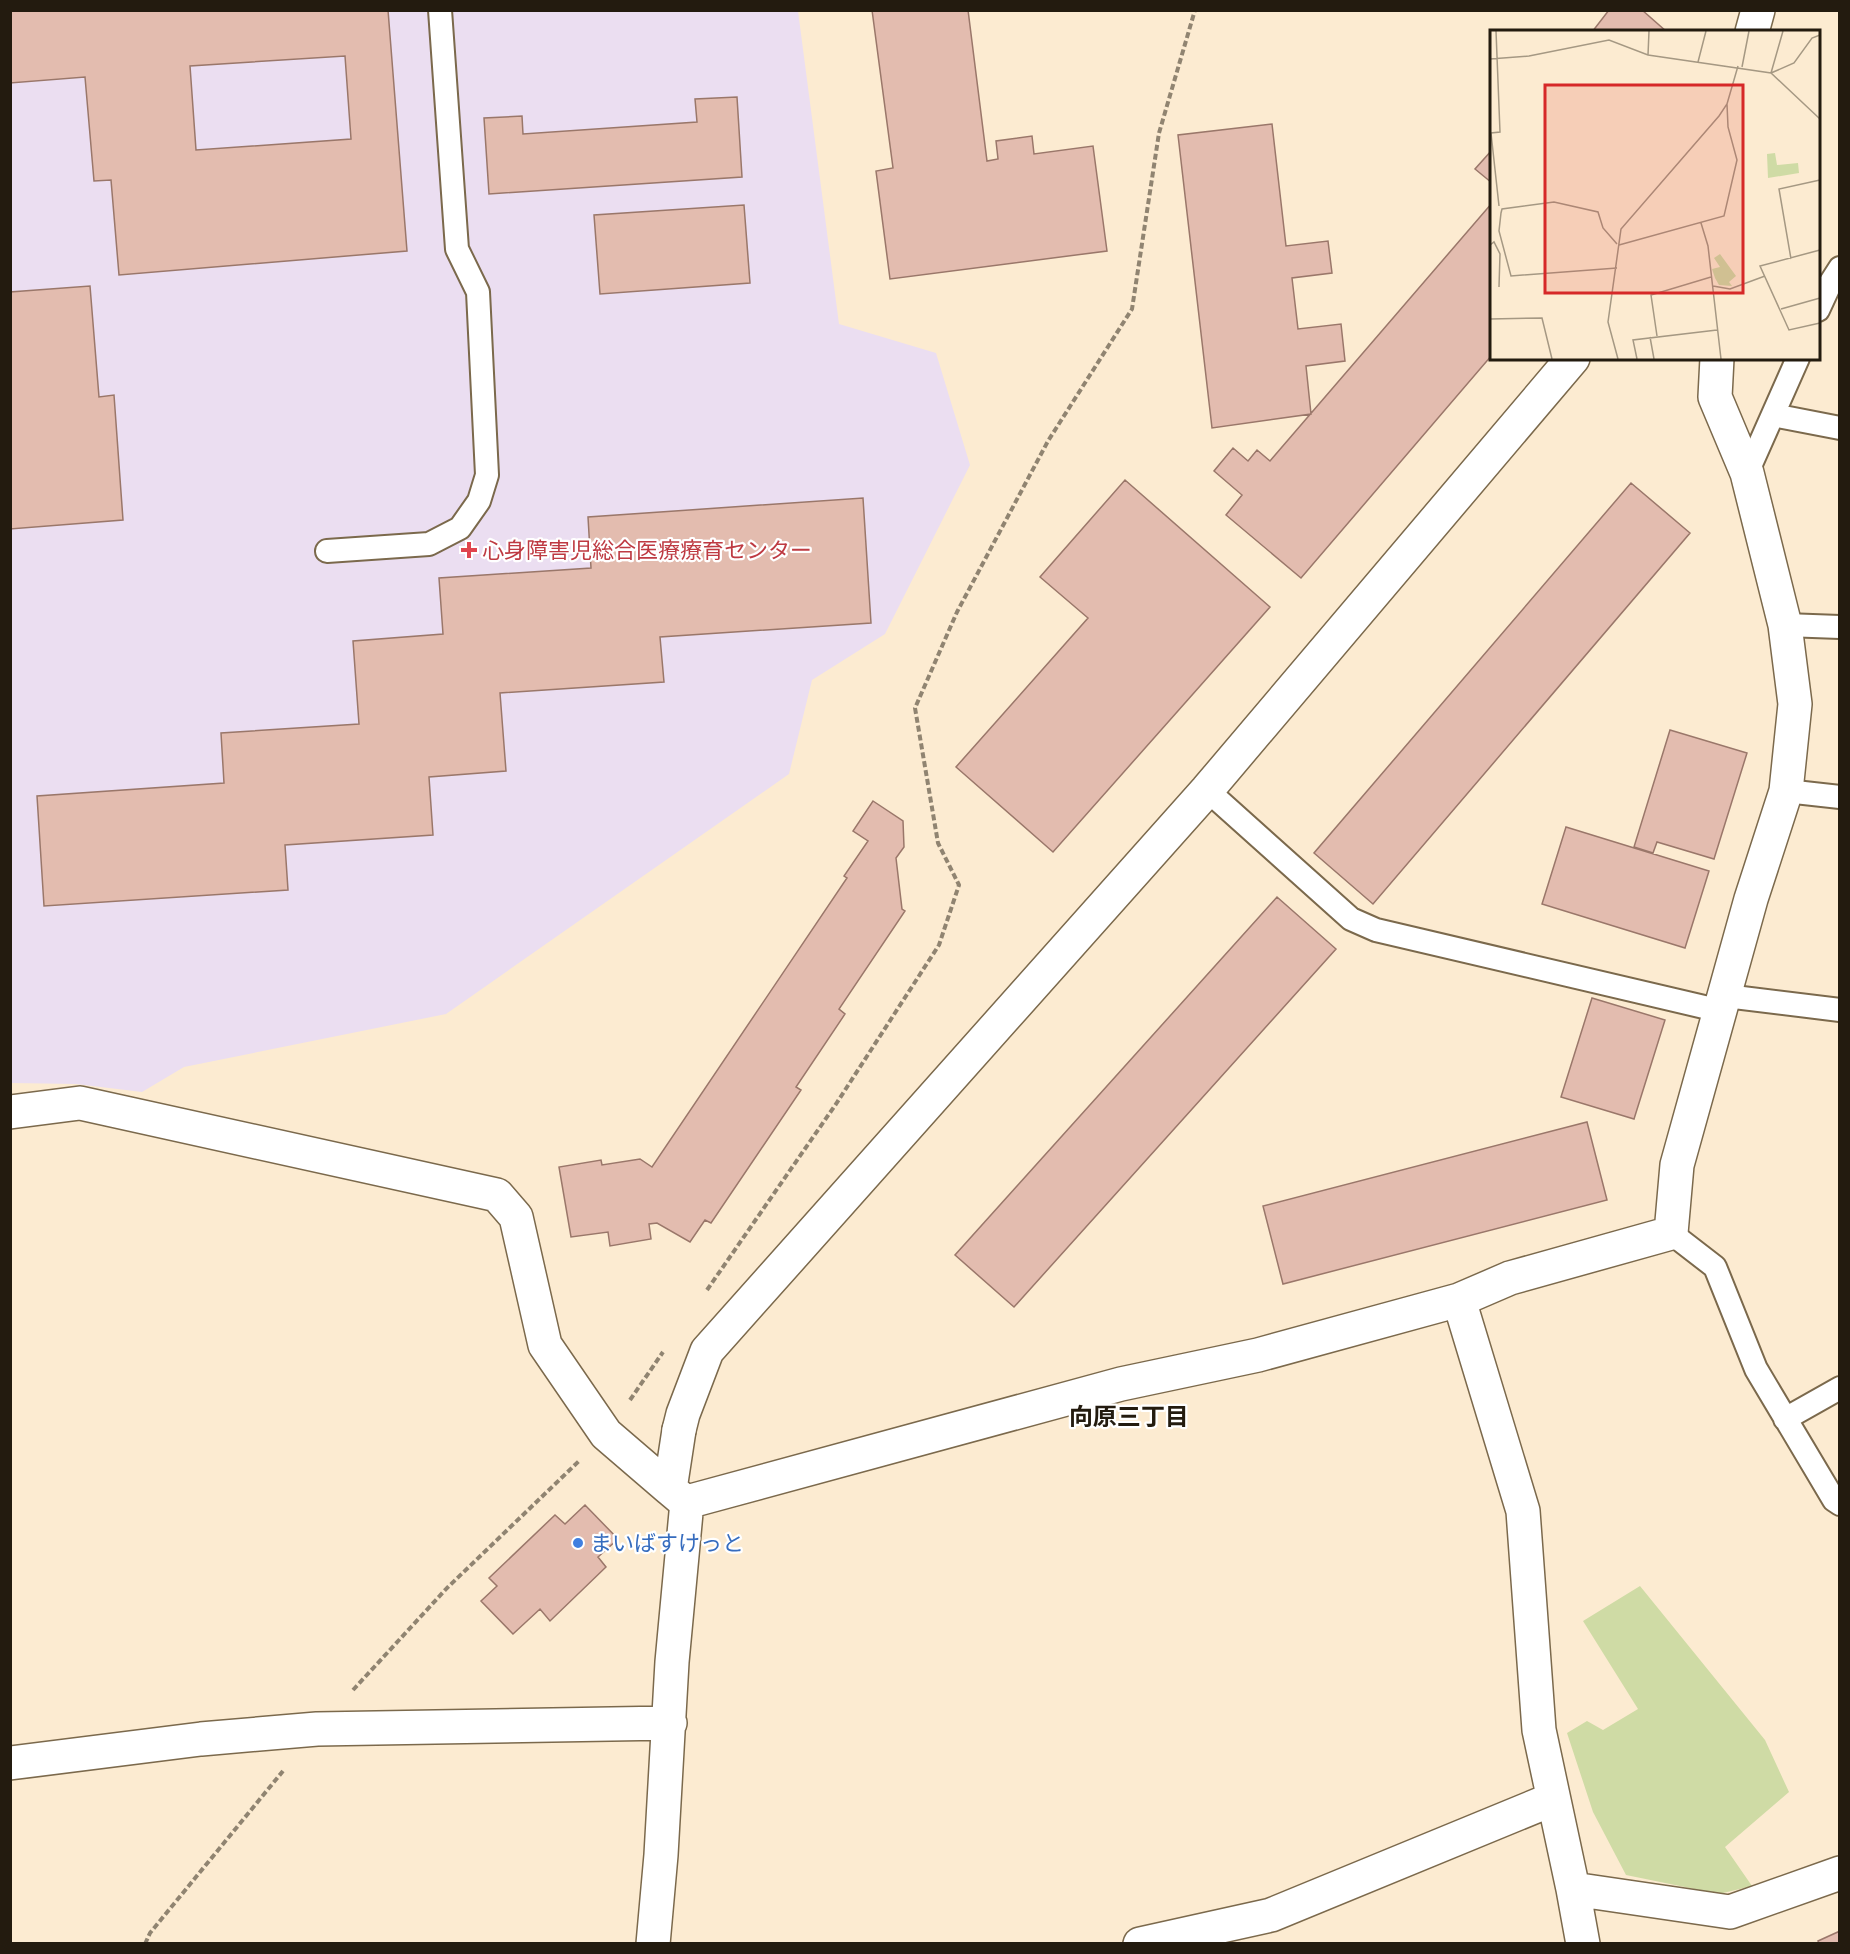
<svg xmlns="http://www.w3.org/2000/svg" width="1850" height="1954" font-family="'Space Grotesk','Noto Sans JP',sans-serif">
<style>
.medical{fill:#ebdef1}
.green{fill:#cfdba5}
.building{fill:#e3bcaf;stroke:#9a776a;stroke-width:1.5;fill-rule:evenodd}
.lines{fill:none;stroke-linecap:round;stroke-linejoin:round}
.lane-casing{stroke:#7b694c;stroke-width:26}
.street-casing{stroke:#7b694c;stroke-width:36}
.secondary-casing{stroke:#7b694c;stroke-width:36}
.path{stroke:#908471;stroke-width:4;stroke-dasharray:6 3;stroke-linecap:butt}
.lane{stroke:#fff;stroke-width:22}
.street{stroke:#fff;stroke-width:33}
.secondary{stroke:#fff;stroke-width:33}
.health-dot{fill:#e0444e;stroke:#fff;stroke-width:2}
.shop-dot{fill:#3f7fe0;stroke:#fff;stroke-width:2}
.labels{text-anchor:middle;dominant-baseline:central;stroke-width:4.5;stroke-linejoin:round;paint-order:stroke}
.health-label{font-size:22px;fill:#be3a42;stroke:#fff;text-anchor:start}
.shop-label{font-size:22px;fill:#366cbe;stroke:#fff;text-anchor:start}
.neighbourhood-label{font-size:24px;font-weight:bold;fill:#231b0f;stroke:#fff}
.inset-road{fill:none;stroke:#a59883;stroke-width:1.5}
.view{fill:#d62828;fill-opacity:0.15;stroke:#d62828;stroke-width:3}
.inset-edge{fill:none;stroke:#231b0f;stroke-width:3}
</style>
<rect width="100%" height="100%" fill="#fcebd1"/>
<!-- medical -->
<path class="medical" d="M10,11H798L839,324L936,353L970,465L885,634L812,680L789,774L446,1014L184,1067L142,1092L76,1084L11,1083Z"/>
<!-- green -->
<path class="green" d="M1640,1586L1765,1740L1789,1792L1725,1847L1752,1886L1719,1894L1626,1875L1593,1812L1567,1733L1587,1721L1603,1730L1638,1709L1583,1621Z"/>
<!-- building -->
<path class="building" d="M10,10H388L407,251L119,275L111,180L94,181L85,77L10,83ZM345,56L351,139L196,150L190,66Z
M872,10H968L987,161L998,159L996,141L1032,136L1034,154L1093,146L1107,251L890,279L876,171L893,168Z
M1609,10H1642L1667,32H1592Z
M737,97L742,177L489,194L484,118L522,116L523,134L697,122L695,99Z
M1272,124L1286,246L1328,241L1332,273L1292,278L1298,329L1341,324L1345,361L1306,366L1311,414L1212,428L1178,135Z
M1492,150V183L1475,169Z
M1492,203V355L1301,578L1226,515L1242,495L1214,471L1233,448L1248,461L1257,450L1270,461Z
M744,205L750,283L600,294L594,215Z
M90,286L99,397L114,395L123,520L10,529V292Z
M1125,480L1270,607L1053,852L956,767L1088,618L1040,577Z
M1631,483L1690,533L1373,904L1314,853Z
M863,498L871,623L660,637L664,682L500,693L506,771L429,777L433,835L285,845L288,890L44,906L37,796L224,783L221,733L359,724L353,641L443,634L439,578L591,568L588,517Z
M1670,730L1747,753L1714,859L1657,842L1653,853L1634,847Z
M873,801L903,821L904,847L896,858L902,909L905,911L839,1009L845,1014L796,1087L801,1090L711,1223L705,1220L690,1242L657,1223L649,1224L651,1239L610,1246L608,1232L571,1237L559,1167L601,1160L602,1165L640,1159L652,1167L847,878L844,876L868,841L853,831Z
M1566,827L1709,871L1685,948L1542,904Z
M1277,897L1336,949L1014,1307L955,1255Z
M1592,998L1665,1020L1634,1119L1561,1097Z
M1587,1122L1607,1200L1283,1284L1263,1206Z
M585,1505L618,1539L598,1557L606,1567L550,1621L540,1609L513,1634L481,1601L497,1586L489,1578L555,1515L565,1524Z
M1840,1931V1944H1819L1818,1941Z"/>
<g class="lines">
<!-- lane casing -->
<g class="lane-casing">
<path id="lane" d="M1818,310L1831,282L1840,268
M1773,415L1840,428
M1747,473L1798,358
M327,551L429,544L460,528L479,501L487,475L478,292L457,249L440,10
M1785,625L1840,627
M1207,790L1351,919L1376,930L1721,1011
M1786,791L1840,797
M1726,996L1840,1010
M1671,1233L1715,1267L1756,1369L1834,1500L1840,1504
M1785,1419L1840,1388"/>
</g>
<!-- street casing -->
<g class="street-casing">
<path id="street" d="M10,1112L80,1103L497,1195L516,1217L545,1345L606,1434L670,1489
M1459,1300L1523,1511L1539,1730L1573,1889L1583,1944
M679,1430L670,1489L683,1500
M687,1502L1121,1384L1258,1355L1459,1300L1510,1278L1671,1233L1677,1165L1751,899L1786,791L1795,704L1785,625L1747,473L1715,397L1717,358
M10,1763L201,1739L317,1729L670,1723
M1573,1889L1730,1912L1840,1873
M653,1944L661,1855L672,1662L687,1502
M1140,1944L1271,1915L1553,1799"/>
</g>
<!-- secondary casing -->
<g class="secondary-casing">
<path id="secondary" d="M1752,32L1758,10
M679,1430L683,1414L707,1351L1207,790L1573,358"/>
</g>
<!-- path -->
<path class="path" d="M707,1290L836,1104L939,945L959,885L938,843L915,708L957,612L1048,441L1132,309L1159,133L1195,10
M630,1400L663,1352
M353,1690L447,1588L579,1461
M145,1944L150,1933L283,1771"/>
<!-- lane -->
<use href="#lane" class="lane"/>
<!-- street -->
<use href="#street" class="street"/>
<!-- secondary -->
<use href="#secondary" class="secondary"/>
</g>
<!-- markers -->
<path class="health-dot" d="M466 541h6v6h6v6h-6v6h-6v-6h-6v-6h6z"/>
<circle class="shop-dot" cx="578" cy="1543" r="6"/>
<g class="labels">
<!-- health labels -->
<g class="health-label">
<text x="482" y="550">心身障害児総合医療療育センター</text>
</g>
<!-- shop labels -->
<g class="shop-label">
<text x="590" y="1543">まいばすけっと</text>
</g>
<!-- neighbourhood labels -->
<g class="neighbourhood-label">
<text x="1129" y="1416">向原三丁目</text>
</g>
</g>
<!-- overview -->
<g transform="translate(1490 30)">
<rect width="330" height="330" fill="#fcebd1"/>
<path d="M285,123L287,135L308,133L309,143L278,148L277,124ZM230,224L246,246L239,252L242,256L229,255L225,248L222,239L230,237L224,228Z" fill="#cfdba5"/>
<path class="inset-road" d="M6,1L10,102L1,103L9,176M158,25L159,1M0,29L39,26L119,10L158,25L281,43L330,89M208,32L216,1M252,37L259,1M281,43L304,33L322,8L330,5M281,43L293,1M211,193L218,216L231,329M0,215L4,212L10,224L9,257M129,215L234,186L247,130L238,97L237,74M330,220L270,236L299,300L330,293M301,229L289,159L330,150M127,238L21,246L9,201L11,183L12,179L64,172L108,182L113,198L127,214M223,256L240,259L275,246M291,279L330,268M0,289L52,288L62,329M167,306L161,265L221,247M160,307L164,329M128,329L118,292L131,199L229,86L237,74L248,36M147,329L143,310L227,300"/>
<path class="view" d="M55,55H253V263H55Z"/>
<rect width="330" height="330" class="inset-edge"/>
</g>
<!-- border -->
<rect width="1850" height="1954" fill="none" stroke="#231b0f" stroke-width="24"/>
</svg>
